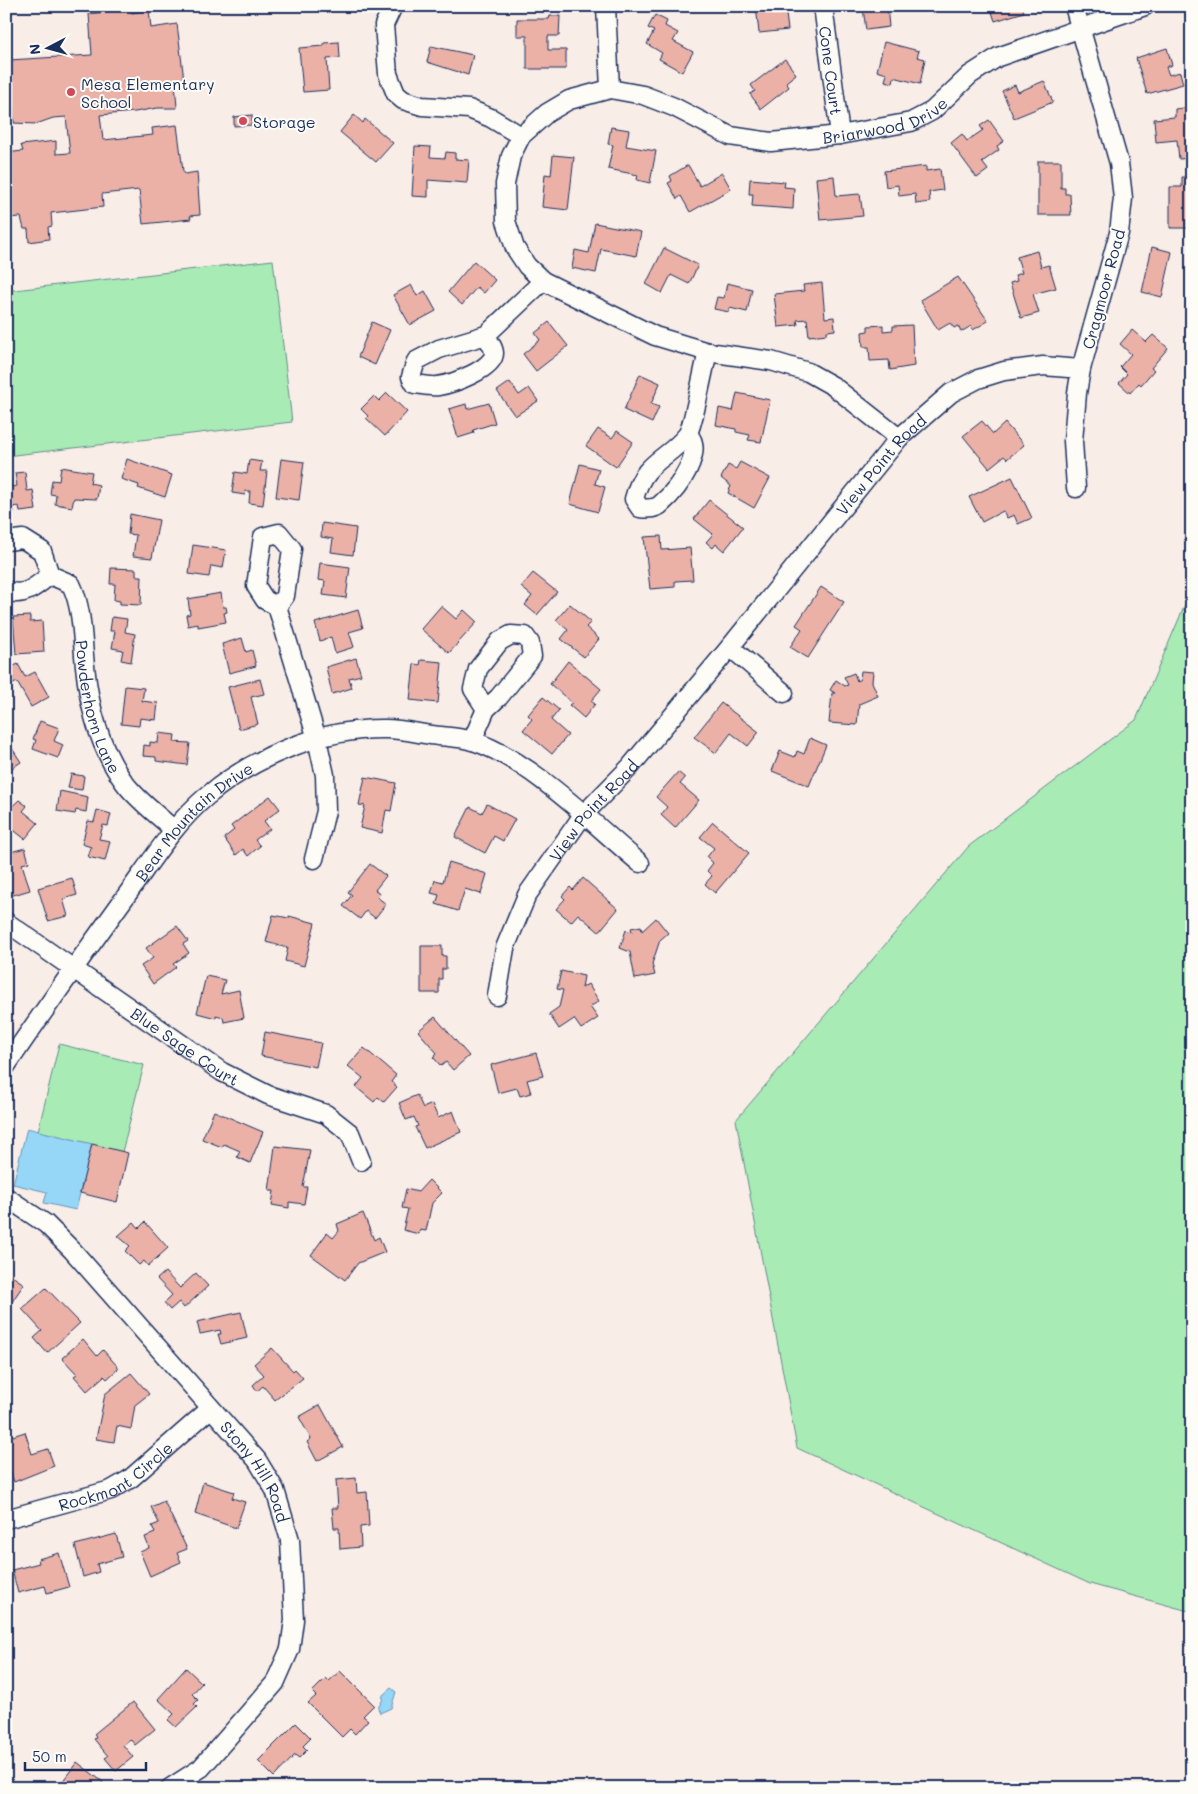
<svg xmlns="http://www.w3.org/2000/svg" width="1198" height="1794" font-family="Mali,sans-serif">
<style>
.green{fill:#a9ebb5;stroke:#628d8a}
.water{fill:#96d6f7;stroke:#6593ba}
.building{fill:#ebb1a7;stroke:#1b2f5e}
.lines{fill:none;stroke-linecap:round;stroke-linejoin:round}
.street-casing{stroke:#1b2f5e;stroke-width:21}
.street{stroke:#fdfcf7;stroke-width:18}
.poi-dot{fill:#d1495b;stroke:#fdfcf7;stroke-width:2}
.labels{text-anchor:middle;dominant-baseline:central;stroke-width:4;stroke-linejoin:round;paint-order:stroke}
.street-label{font-size:16px;fill:#1b2f5e;stroke:#fdfcf7}
.poi-label{font-size:16px;fill:#1b2f5e;stroke:#fdfcf7;text-anchor:start}
</style>
<rect width="100%" height="100%" fill="#f9ede7"/>
<filter id="ink" filterUnits="userSpaceOnUse"><feTurbulence type="fractalNoise" baseFrequency=".02" numOctaves="2"/><feDisplacementMap in="SourceGraphic" scale="10" xChannelSelector="R" yChannelSelector="G"/><feConvolveMatrix kernelMatrix="1 2 1 2 8 2 1 2 1" color-interpolation-filters="sRGB"/></filter>
<g filter="url(#ink)">
<!-- green -->
<path class="green" d="M273,260L292,422L6,456V291Z
M1192,588V1612L1090,1584L797,1448L736,1120L969,846L1136,720Z
M59,1044L144,1065L122,1152L38,1131Z"/>
<!-- water -->
<path class="water" d="M27,1128L92,1144L76,1210L44,1203L47,1192L13,1184Z
M391,1688L396,1692L391,1708L380,1713L378,1708L382,1701L383,1695Z"/>
<!-- building -->
<path class="building" d="M756,6H779L780,14H786L788,30L759,33Z
M858,6H887L889,27L866,30L863,8H858Z
M990,6H1022L1024,12L995,21Z
M129,9L132,13L149,10L151,28L177,24L184,80L175,82L177,108H157L135,112L100,115L103,140L153,135L152,128L177,125L183,171L185,174L197,172L200,215L190,216L191,219L143,224L139,190L102,194L103,207L51,213L52,226L48,227L49,239L29,242L28,229H24L21,217L6,218V153L23,151L21,145L56,141V154L70,153L66,117L53,118L36,124L14,123L9,60L92,55L89,14Z
M655,15L667,21L665,26L678,33L673,41L693,52L682,72L659,59L662,53L647,44L654,31L648,28Z
M550,16H560L559,36H548V50H566V69H527V36H517V19H549Z
M339,42L340,58L327,59L329,90L303,92L299,48L324,46V43Z
M884,42L919,51L917,57L925,59L920,84L894,77L893,83L885,81L887,74L877,71Z
M431,46L473,55L468,75L427,62Z
M1167,48L1172,65L1166,67L1169,75L1180,72L1183,84L1147,94L1136,58Z
M785,59L796,74L786,82L789,87L761,109L750,94L755,91L751,85Z
M1044,81L1053,102L1014,118L1002,91L1015,85L1018,92Z
M1192,107V158L1179,159L1177,140L1156,142L1154,119L1175,117V109Z
M252,115V125L234,126V117Z
M354,115L363,123L365,119L393,143L376,162L340,132Z
M989,120L1004,141L997,146L999,150L982,162L988,170L977,178L951,143L962,134L967,141L983,130L980,126Z
M611,127L629,130L626,146L656,151L650,183L637,180L638,175L608,169L613,145L608,144Z
M415,146L431,147L430,157L445,158L446,152L455,153V159L469,160L467,183L428,180V197L412,196Z
M553,155L574,157L568,210L542,207L545,174L551,175Z
M1038,161H1061V188H1065V194H1070L1071,215H1038Z
M688,165L700,186L722,173L731,189L690,212L681,196L677,199L668,183L672,181L670,176Z
M926,166V171L940,169L943,190L929,192L930,202L916,204L915,194L899,196L898,185L886,187L884,171Z
M834,176L836,196L860,194L863,216L820,220L816,178Z
M1182,177H1192V228H1170V187H1182Z
M750,179L785,182L784,187L794,188L793,209L752,206L753,194H749Z
M595,223L641,232L636,256L601,249L596,273L572,268L575,250L589,253Z
M1152,247L1172,252L1162,297L1142,292Z
M664,248L698,265L689,284L671,275L662,293L646,284Z
M1037,251L1041,267L1049,265L1056,288L1033,294L1039,313L1021,318L1010,283L1017,281L1015,275L1022,273L1017,257Z
M474,261L495,280L484,293L477,287L462,305L448,292Z
M958,277L988,321L973,330L971,326L961,332L958,326L954,328L950,323L938,330L920,300Z
M727,283L752,289L747,312L730,308L729,312L714,309L717,297L724,298Z
M822,283L825,318L834,317L835,330L827,331V334L809,336L807,319L797,320L798,325L778,327L774,294L804,291L803,285Z
M411,285L417,296L425,291L436,311L410,325L393,295Z
M372,322L390,330L375,365L358,357Z
M549,322L568,346L536,371L523,354L540,340L535,333Z
M883,325V331L893,330V326L912,325L914,366L890,370L889,360L870,361L869,347H863L862,332L868,331V326Z
M1132,330L1146,342L1153,335L1168,348L1151,368L1154,370L1141,385L1139,383L1130,393L1119,383L1127,374L1120,367L1131,354L1120,344Z
M640,374L660,383L651,404L659,407L652,423L624,410Z
M510,382L519,395L529,388L538,401L515,416L497,391Z
M387,393L407,412L385,436L366,418L368,416L361,409L374,396L379,401Z
M737,393L770,400L761,442L748,440L750,435L736,432V429L716,425L719,408L733,411Z
M489,403L495,423L473,430L474,433L458,438L449,409L466,404L467,409Z
M982,421L993,434L1005,423L1024,445L1007,459L1004,456L989,468L963,436Z
M598,429L612,438L617,431L633,442L616,467L586,446Z
M127,459L172,475L165,497L138,488L139,485L121,479Z
M281,459L304,462L299,500L276,497Z
M249,460L262,462L260,471H267L263,505L249,503L250,491H246L245,495L232,493L235,472L247,474Z
M740,462L770,478L754,508L728,493L731,486L721,478L728,465L736,469Z
M580,464L599,469L595,484L605,487L598,512L570,504Z
M61,467L92,472L90,483L99,485L97,499L74,498L72,507L55,504L56,495L50,494L52,480L59,481Z
M9,472L11,487L17,486L15,473L25,472L27,491L33,490L36,510L20,512L19,506L13,507L14,512L6,514V473Z
M1012,477L1032,518L1018,524L1014,515L1007,518L1003,511L982,522L969,497Z
M709,500L743,527L724,551L716,544L713,548L706,542L713,534L694,519Z
M130,514L159,520L152,558L133,556L136,535L128,534Z
M322,523L356,528L353,555L331,552L333,539L321,537Z
M661,536L662,550L690,548L693,580L675,581V587L650,589L644,537Z
M193,545L226,550L223,568L211,566L209,577L189,574Z
M320,563L350,567L346,598L323,595L325,581L318,580Z
M111,568L136,569V576H142L141,605L120,604V601L114,600L115,584H110Z
M533,573L557,592L537,615L525,605L532,596L521,587Z
M821,587L844,602L808,658L790,647L802,629L796,625Z
M221,593L223,607H226L227,612L224,613L226,622L198,627V624L188,626L186,615L190,614L188,599Z
M570,604L591,622L586,627L599,639L584,657L561,639L568,630L556,620Z
M441,606L456,619L464,610L477,622L449,653L421,629Z
M358,610L363,628L349,632L354,647L335,653L331,637L320,641L315,623Z
M30,616V622L42,621L44,652L16,654L13,617Z
M112,617L127,619L125,632L135,634L131,662L121,660L123,650L112,648L115,631H110Z
M242,638L246,652L252,650L256,666L229,673L222,644Z
M356,658L361,675L349,678L352,688L332,694L326,667Z
M421,660L442,662L438,703L410,700L414,664L420,665Z
M568,661L601,689L591,701L595,704L584,718L569,705L572,703L550,684Z
M18,664L25,677L35,672L49,697L31,707L17,682L8,687L6,670Z
M861,671L873,672L872,682L878,696L859,704L857,725L829,723L832,693H835L830,690L836,680L845,686L848,685L844,677L854,673L857,681L860,679Z
M260,679L264,694L251,697L258,724L239,729L228,687Z
M125,686L144,688L142,701L158,703L156,720L140,718L139,726L121,724Z
M543,697L559,710L551,720L568,735L552,754L523,730L532,719L528,715Z
M721,703L759,732L748,746L731,733L716,753L694,737Z
M40,721L59,728L54,741L63,745L58,758L33,749L36,740L33,739Z
M159,733L175,735L174,742L190,743L187,765L156,761V757L143,756L144,745L150,746V742L158,743Z
M810,738L826,745L809,786L772,771L780,751L795,757L797,751L804,754Z
M6,739L21,762L6,772Z
M678,772L685,778L680,784L699,800L675,828L661,815L667,807L656,797Z
M71,774L84,776L82,790L68,788Z
M365,777L396,783L391,811L386,810L382,833L360,828L365,806L359,805Z
M60,791L88,797L86,812L76,810L75,814L57,811Z
M270,796L280,809L264,821L270,829L255,840L260,846L248,856L243,849L236,855L224,838L234,830L231,826Z
M19,800L27,806L23,811L38,823L25,839L6,824V812Z
M487,804L515,819L503,841L494,836L485,853L455,837L470,807L482,813Z
M97,810L111,814L108,826L103,825L99,839L110,841L105,861L88,857L91,847L82,844L88,821L94,822Z
M713,822L749,853L715,893L705,884L712,876L707,871L713,863L707,857L714,848L700,837Z
M25,848L29,862L22,864L30,890L10,896L6,884V869L11,867L7,853Z
M449,862L487,874L481,894L465,889L458,911L436,904L439,895L431,893L435,880L443,882Z
M370,864L386,876L375,890L380,893L377,897L386,904L375,918L366,911L360,919L343,906L352,895L348,892Z
M72,878L77,895L63,899L68,916L48,921L38,888Z
M583,878L618,909L599,932L578,914L571,922L556,909L565,899L562,896L570,887L573,890Z
M273,915L289,918V916L315,923L304,966L285,961L288,948L266,942Z
M656,918L668,933L660,940L652,964L655,975L635,979L630,952L620,948L626,930L632,932L631,928L641,926L642,931Z
M177,926L188,941L183,944L189,953L173,964L176,967L153,984L141,966L153,958L146,948Z
M421,946H442V956H446V969H442V979H439V993H421Z
M6,962H8L7,996H6Z
M561,971L584,976L582,988L588,984L599,1001L590,1007L598,1018L581,1029L574,1019L559,1029L549,1014L559,1007L563,990L557,989Z
M206,976L225,980L221,994L239,990L244,1018L224,1022L223,1017L216,1015V1018L197,1013Z
M435,1017L469,1056L453,1070L446,1062L441,1066L433,1057L437,1053L418,1031Z
M265,1032L321,1043L316,1067L261,1056Z
M364,1048L396,1075L391,1082L397,1087L384,1102L378,1097L374,1102L356,1087L363,1078L348,1066Z
M536,1053L543,1076L527,1080L531,1093L520,1096L517,1088L498,1093L491,1065Z
M417,1095L423,1108L432,1104L438,1118L453,1111L461,1132L425,1148L415,1127L418,1126L414,1117L406,1120L399,1103Z
M214,1111L263,1132L250,1163L237,1157L240,1151L224,1144L222,1147L202,1139Z
M92,1144L128,1153L117,1202L80,1193Z
M275,1146L310,1150L303,1187H307L304,1204L289,1202V1208L272,1205L274,1191H269Z
M429,1180L442,1193L432,1203L426,1231L420,1230L419,1234L403,1230L408,1209L402,1208L406,1189L418,1192Z
M363,1213L374,1240L379,1237L385,1252L358,1263L345,1280L311,1255L327,1233L333,1238L339,1231L337,1224Z
M134,1222L139,1228L145,1222L168,1248L148,1266L144,1261L139,1265L125,1251L130,1246L118,1236Z
M6,1272L24,1284L9,1306L6,1304Z
M165,1272L180,1288L196,1273L208,1286L184,1308L179,1302L170,1310L164,1303L172,1295L157,1279Z
M46,1288L80,1323L47,1353L34,1338L42,1331L22,1309Z
M241,1312L247,1338L221,1344L218,1334H221L220,1330L200,1334L197,1322Z
M83,1339L97,1356L103,1350L119,1368L107,1379L104,1376L87,1391L74,1376L77,1374L62,1358Z
M272,1348L293,1371L295,1369L303,1378L275,1400L263,1386L257,1391L253,1385L264,1375L254,1364Z
M131,1373L149,1394L135,1405L131,1429L117,1426L114,1442L96,1439L105,1394Z
M320,1405L343,1447L317,1461L307,1442L311,1439L299,1417Z
M25,1432L32,1454L48,1449L54,1466L14,1482L10,1470L6,1471V1438Z
M356,1478L357,1493L367,1492L369,1526L360,1527L361,1547L340,1549L339,1528H334L332,1508H338L336,1480Z
M203,1482L234,1492L232,1498L245,1502L236,1528L195,1514Z
M164,1501L187,1549L177,1553L181,1562L150,1576L140,1552L149,1548L145,1537L155,1533L152,1526L159,1523L151,1507Z
M116,1534L122,1557L97,1564L99,1572L83,1577L75,1545Z
M59,1553L69,1587L47,1593L45,1586L18,1593L12,1570L39,1563L38,1559Z
M186,1668L202,1683L192,1694L198,1700L194,1704L197,1707L176,1727L168,1720L174,1714L158,1699Z
M340,1671L374,1705L363,1716L368,1720L355,1734L350,1729L342,1737L308,1703L316,1696L312,1692L326,1678L329,1681Z
M133,1702L155,1729L135,1745L130,1739L123,1745L133,1757L116,1771L105,1758L108,1756L94,1739L96,1738L94,1734Z
M296,1723L311,1738L303,1746L307,1750L299,1758L295,1755L274,1777L258,1761Z
M77,1762L103,1782L99,1788H69L62,1782Z"/>
<g class="lines">
<!-- street casing -->
<g class="street-casing">
<g id="street">
<path d="M393,6L384,25L388,74L396,94L403,100L422,106L469,109L491,118L521,136"/>
<path d="M606,6L610,89"/>
<path id="s1" d="M823,6L840,135"/>
<path d="M1074,6L1119,163L1123,198L1119,233L1081,369L1077,393L1073,441L1076,488"/>
<path d="M486,335C488,340 494,347 494,353C494,369 452,384 438,386C431,387 422,385 415,384L411,377L416,361L439,349L486,335L543,281"/>
<path d="M688,434C705,452 678,489 662,503C657,509 648,509 640,508L634,499C644,460 666,461 687,435C693,427 704,366 708,352"/>
<path id="s2" d="M899,438L833,386L808,372L771,361L708,352L655,336L543,281L527,266L515,248L506,221L505,184L511,156L521,136L547,113L569,100L610,89L643,95L674,107L730,136L771,142L840,135L911,122L932,111L970,75L998,57L1145,6"/>
<path d="M6,541L23,539L42,551L50,575"/>
<path id="s3" d="M50,575L71,584C83,609 82,639 85,666C89,706 100,749 124,782C137,800 158,815 174,830"/>
<path d="M6,590C23,599 38,585 50,575"/>
<path d="M277,606L265,600L256,586L263,537L279,533L292,549L285,596L277,606L317,739L325,775L326,811L314,859"/>
<path d="M730,647L784,693"/>
<path d="M472,741L486,709L499,697L532,656L530,643L525,636L511,635L500,641L478,669L473,689L486,709"/>
<path id="s4" d="M6,922L222,1072L268,1095L326,1114L350,1133L361,1161"/>
<path id="s5" d="M497,996L505,948L527,895L583,815L630,767L730,647L899,438L951,393L978,379L1004,371L1043,366L1081,369"/>
<path id="s6" d="M6,1066C47,1006 88,948 131,889C154,857 176,822 207,796C255,756 323,728 386,729C401,729 417,733 431,735C445,737 460,737 473,741C531,760 593,824 640,863"/>
<path id="s7" d="M6,1197L46,1224L73,1251L257,1460L275,1490L290,1540L294,1620L290,1649L275,1683L201,1768L170,1788"/>
<path id="s8" d="M6,1519L111,1490L130,1479L210,1409"/>
</g>
</g>
<!-- street -->
<use href="#street" class="street"/>
</g>
</g>
<!-- markers -->
<g class="poi-dot">
<circle cx="71" cy="92" r="5"/>
<circle cx="243" cy="121" r="5"/>
</g>
<g class="labels">
<!-- street labels -->
<g class="street-label">
<text stroke="none"><textPath href="#s1" startOffset="65">Cone Court</textPath></text>
<text stroke="none"><textPath href="#s2" startOffset="946">Briarwood Drive</textPath></text>
<text transform="translate(1103 289) rotate(-75)">Cragmoor Road</text>
<text stroke="none"><textPath href="#s5" startOffset="664">View Point Road</textPath></text>
<text stroke="none"><textPath href="#s3" startOffset="149">Powderhorn Lane</textPath></text>
<text stroke="none"><textPath href="#s5" startOffset="214">View Point Road</textPath></text>
<text stroke="none"><textPath href="#s6" startOffset="310">Bear Mountain Drive</textPath></text>
<text stroke="none"><textPath href="#s4" startOffset="218">Blue Sage Court</textPath></text>
<text stroke="none"><textPath href="#s8" startOffset="119">Rockmont Circle</textPath></text>
<text stroke="none"><textPath href="#s7" startOffset="374">Stony Hill Road</textPath></text>
</g>
<!-- poi labels -->
<g class="poi-label">
<text x="81" y="83">Mesa Elementary<tspan x="81" dy="18">School</tspan></text>
<text x="253" y="121">Storage</text>
</g>
</g>
<!-- margin -->
<rect width="1198" height="1794" fill="none" stroke="#fdfcf7" stroke-width="25"/>
<rect x="12" y="12" width="1173" height="1769" fill="none" stroke="#1b2f5e" stroke-width="2" filter="url(#ink)"/>
<!-- north arrow -->
<g transform="translate(48 48) rotate(264)" stroke="#fdfcf7" stroke-width="4" paint-order="stroke">
<path d="M0-4L9 19L0 12L-9 19Z" fill="#1b2f5e"/>
<text y="-8" font-size="14" font-weight="bold" text-anchor="middle" fill="#1b2f5e">N</text>
</g>
<!-- scale -->
<path d="M25 1762v8h121v-8" fill="none" stroke="#1b2f5e" stroke-width="2.5"/>
<text x="32" y="1762" font-size="15" fill="#1b2f5e" stroke="#fdfcf7" stroke-width="4" paint-order="stroke">50 m</text>
</svg>
